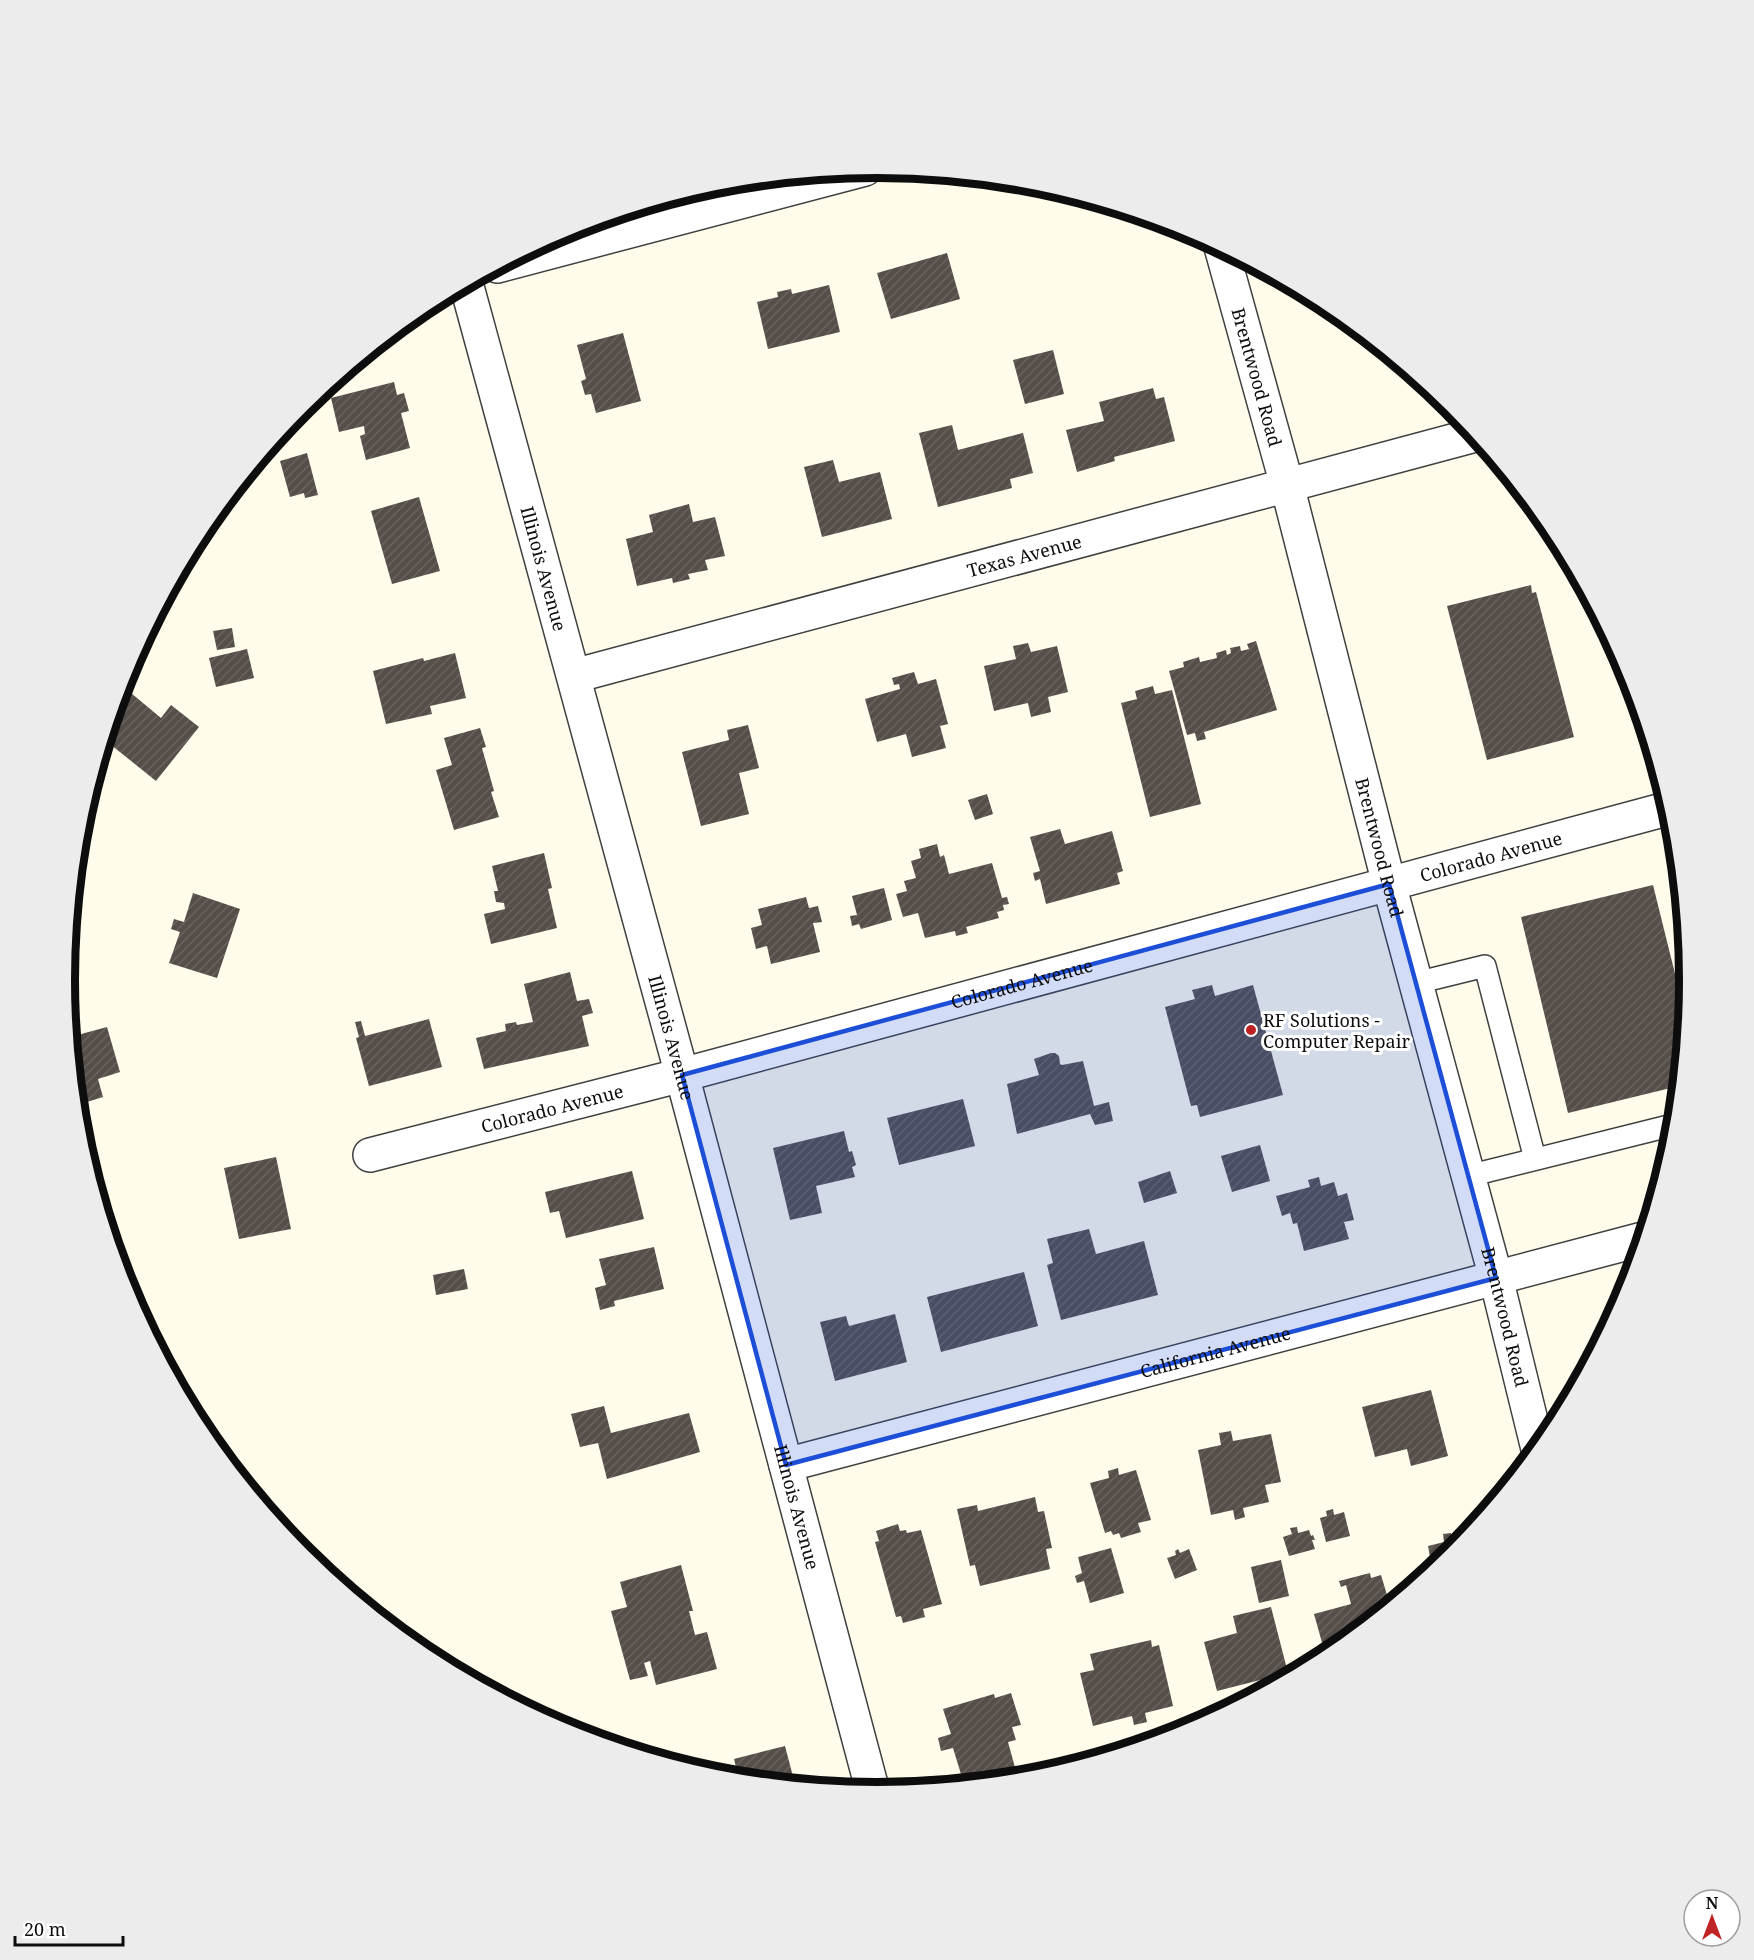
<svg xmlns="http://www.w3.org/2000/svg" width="1754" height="1960" font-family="'Noto Serif',serif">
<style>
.building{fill:url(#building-hatch)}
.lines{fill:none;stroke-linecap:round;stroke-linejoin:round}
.service-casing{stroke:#404040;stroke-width:24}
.minor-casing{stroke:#404040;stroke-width:36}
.tertiary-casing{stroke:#404040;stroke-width:36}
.service{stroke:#fff;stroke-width:21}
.minor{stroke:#fff;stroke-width:33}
.tertiary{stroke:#fff;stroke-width:33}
.marked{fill:#1d4ed8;fill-opacity:0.2;stroke:#1d4ed8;stroke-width:4.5;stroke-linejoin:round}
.poi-dot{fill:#bf2223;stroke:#fff;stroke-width:2}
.labels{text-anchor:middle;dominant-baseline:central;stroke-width:6;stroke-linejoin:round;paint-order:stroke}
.street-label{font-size:18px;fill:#0d0d0d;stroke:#fff}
.poi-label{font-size:18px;fill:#0d0d0d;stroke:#fff;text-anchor:start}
.rim{fill:none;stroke:#0d0d0d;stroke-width:8}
</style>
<defs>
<pattern id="building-hatch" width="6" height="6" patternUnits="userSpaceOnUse" patternTransform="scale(1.5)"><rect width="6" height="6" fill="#564e49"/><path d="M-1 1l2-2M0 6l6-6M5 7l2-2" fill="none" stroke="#69635f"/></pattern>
</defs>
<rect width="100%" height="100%" fill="#fffcec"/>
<!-- building -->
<path class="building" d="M947,253L960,299L891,319L877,273Z
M829,285L840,332L768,349L757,302L778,297L777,292L791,289L792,294Z
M623,333L641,401L596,413L591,394L585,395L581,381L586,379L577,345Z
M1053,350L1064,394L1025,404L1013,360Z
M394,382L397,395L404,393L409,411L401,413L410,448L366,460L360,436L365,434L364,426L339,432L331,398Z
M1153,388L1156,399L1164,397L1175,441L1114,457L1115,461L1077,472L1066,430L1104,421L1099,402Z
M952,425L958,450L1023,433L1033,473L1010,479L1012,488L938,507L919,433Z
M307,453L318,495L305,498L304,493L290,497L280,461Z
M833,460L839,482L880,472L892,519L822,537L804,467Z
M419,497L440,571L392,584L371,511Z
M689,504L693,522L715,517L725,556L705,560L708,570L688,574L690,579L673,583L672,578L637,586L626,539L653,532L649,515Z
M1531,585L1532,593L1536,592L1574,737L1487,760L1447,606Z
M232,628L235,647L217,650L213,631Z
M1256,641L1277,710L1204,732L1206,739L1197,741L1195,733L1187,735L1169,671L1184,667L1183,662L1199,657L1200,662L1217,658L1216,653L1226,650L1227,655L1231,653L1230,648L1240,646L1241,651L1249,649L1247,644Z
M1028,643L1031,652L1057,646L1068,692L1048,697L1051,712L1031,717L1028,703L994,711L984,666L1016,659L1013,646Z
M247,649L254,678L216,687L209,658Z
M455,653L466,698L430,706L432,714L386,724L373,671L423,658L424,661Z
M914,672L918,684L936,679L948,724L940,726L946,748L912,757L906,734L877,742L865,699L900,689L899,684L894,685L892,678Z
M1153,686L1155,694L1172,690L1201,804L1150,817L1121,703L1137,699L1135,691Z
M131,693L161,718L171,705L199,727L156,781L105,740L112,716Z
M748,725L759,768L739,773L749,814L701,826L682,752L729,740L727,730Z
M480,728L486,747L482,748L494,791L491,792L499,817L454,830L436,770L452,765L444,738Z
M987,794L993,814L975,820L968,800Z
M1060,829L1065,844L1112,831L1123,871L1117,873L1120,884L1046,904L1040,879L1035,881L1033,873L1040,871L1030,837Z
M937,844L940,857L944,855L949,874L992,863L1002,898L1007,897L1009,904L1003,905L1004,910L997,912L999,918L966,927L968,933L956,936L955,931L925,938L918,913L903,917L896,894L907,891L904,881L916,878L911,861L921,858L919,849Z
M544,853L552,888L548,889L557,928L491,944L484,914L505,909L504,903L496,902L494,891H498L492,866Z
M1653,885L1686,1018L1679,1086L1568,1113L1521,917Z
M884,888L892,920L861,929L859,924L852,926L850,916L857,915L852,896Z
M193,893L240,909L217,978L169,963L180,932L171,929L174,919L184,922Z
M806,897L809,908L818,906L822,922L813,923L820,952L771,964L767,946L756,949L751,928L762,925L758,909Z
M570,972L577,1001L589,999L593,1013L582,1016L589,1046L484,1069L476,1038L506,1031L505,1024L516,1022L517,1025L533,1022L524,984Z
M1212,985L1215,996L1253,985L1283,1095L1200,1117L1197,1105L1191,1106L1165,1007L1195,999L1192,990Z
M429,1019L442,1067L369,1086L356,1038L359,1037L355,1022L361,1021L365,1036Z
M107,1027L120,1072L98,1079L103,1097L77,1105L70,1037Z
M1051,1053H1055L1059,1056L1060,1064L1062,1065L1083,1061L1094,1106L1109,1102L1113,1121L1095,1125L1090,1114L1017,1134L1007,1084L1039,1075L1034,1059Z
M963,1099L975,1146L899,1165L887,1118Z
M844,1131L849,1152L852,1151L856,1165L852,1167L855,1177L816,1186L822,1213L790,1220L773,1148Z
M1260,1145L1270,1181L1232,1192L1221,1156Z
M276,1157L291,1229L239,1239L224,1168Z
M632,1171L644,1219L566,1238L559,1211L550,1213L545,1192Z
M1170,1171L1177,1193L1144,1203L1138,1182Z
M1319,1177L1321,1186L1334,1182L1338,1196L1347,1193L1354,1220L1344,1222L1349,1239L1304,1251L1297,1223L1293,1224L1290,1213L1282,1216L1276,1196L1310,1187L1308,1180Z
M1089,1229L1096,1254L1144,1241L1158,1295L1061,1320L1047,1265L1053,1263L1047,1239Z
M654,1247L664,1289L614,1301L615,1306L600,1310L595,1288L606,1285L599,1259Z
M464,1269L468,1289L436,1295L433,1275Z
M1024,1272L1038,1326L941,1352L927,1297Z
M895,1314L907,1362L835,1381L820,1322L846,1316L849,1326Z
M1431,1390L1448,1456L1411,1466L1407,1449L1375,1457L1362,1407Z
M604,1406L611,1433L689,1413L700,1452L607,1479L598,1443L580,1447L571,1414Z
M1231,1431L1233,1441L1271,1434L1281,1482L1265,1485L1269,1502L1243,1508L1245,1517L1235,1520L1233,1510L1211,1515L1198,1450L1221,1445L1219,1433Z
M1118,1468L1119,1475L1136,1470L1151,1520L1138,1523L1141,1532L1121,1538L1119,1533L1113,1535L1111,1531L1105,1533L1090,1483L1109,1478L1108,1471Z
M1035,1497L1038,1512L1044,1511L1052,1548L1046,1549L1050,1569L980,1586L975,1565L970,1566L957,1509L977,1505L978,1511Z
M1333,1509L1334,1515L1344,1512L1350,1536L1326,1542L1320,1518L1327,1516L1326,1511Z
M898,1524L900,1531L906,1530L907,1533L921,1530L942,1604L923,1609L925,1617L903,1623L901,1616L896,1617L875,1542L879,1541L876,1531Z
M1297,1527L1298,1533L1309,1530L1311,1536L1313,1535L1315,1540H1312L1315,1549L1289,1556L1283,1537L1292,1534L1290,1528Z
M1451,1533L1452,1539L1459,1537L1461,1543L1451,1555L1430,1572L1427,1558L1430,1557L1428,1546L1444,1542L1443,1534Z
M1111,1548L1124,1593L1090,1603L1084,1581L1077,1583L1075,1576L1082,1573L1078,1557Z
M1178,1549L1180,1553L1189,1549L1197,1570L1175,1579L1167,1558L1176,1555L1175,1551Z
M1281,1560L1289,1596L1259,1603L1251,1567Z
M681,1565L693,1611H689L695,1635L707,1632L717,1669L656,1685L650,1661L644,1663L648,1676L630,1680L611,1611L627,1607L620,1582Z
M1370,1573L1371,1578L1381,1575L1390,1605L1326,1657L1314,1614L1351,1604L1346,1585L1341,1587L1339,1581Z
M1271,1607L1288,1673L1217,1691L1204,1642L1237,1633L1233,1616Z
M1151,1640L1152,1647L1159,1645L1173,1706L1145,1713L1147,1722L1134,1725L1132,1716L1093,1726L1080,1673L1094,1670L1090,1654Z
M1011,1693L1021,1725L1012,1727L1016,1740L1008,1742L1016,1771L978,1783L964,1784L953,1748L941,1751L938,1738L951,1734L943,1709L994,1694L995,1698Z
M785,1746L795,1784L739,1779L734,1759Z"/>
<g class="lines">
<!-- service casing -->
<g class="service-casing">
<path id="service" d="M1416,983L1485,966L1535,1159
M1468,1176L1673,1125"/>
</g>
<!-- minor casing -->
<g class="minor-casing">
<g id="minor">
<path d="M497,266L865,169"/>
<path id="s1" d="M466,283L682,1075L873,1792"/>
<path id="s2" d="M574,676L1475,435"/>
<path id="s3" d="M370,1155L682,1075L1670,808"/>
<path id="s4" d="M786,1465L1643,1239"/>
</g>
</g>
<!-- tertiary casing -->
<g class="tertiary-casing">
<g id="tertiary">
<path id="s5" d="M1221,247L1287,485L1389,884L1496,1278L1538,1449"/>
</g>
</g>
<!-- service -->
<use href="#service" class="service"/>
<!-- minor -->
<use href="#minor" class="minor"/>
<!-- tertiary -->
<use href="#tertiary" class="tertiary"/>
</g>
<!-- marked area -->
<path class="marked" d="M1389,884L1496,1278L786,1465L682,1075Z"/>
<!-- markers -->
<circle class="poi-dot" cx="1251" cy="1030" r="6"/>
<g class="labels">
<!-- street labels -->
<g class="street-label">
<text stroke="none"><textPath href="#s5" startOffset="135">Brentwood Road</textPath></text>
<text stroke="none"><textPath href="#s2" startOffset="466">Texas Avenue</textPath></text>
<text stroke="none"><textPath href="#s1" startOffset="296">Illinois Avenue</textPath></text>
<text stroke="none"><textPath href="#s5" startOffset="621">Brentwood Road</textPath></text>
<text stroke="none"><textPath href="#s3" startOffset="1160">Colorado Avenue</textPath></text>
<text stroke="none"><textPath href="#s3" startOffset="674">Colorado Avenue</textPath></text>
<text stroke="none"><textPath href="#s1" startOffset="782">Illinois Avenue</textPath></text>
<text stroke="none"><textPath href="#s3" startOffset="188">Colorado Avenue</textPath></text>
<text stroke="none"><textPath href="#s5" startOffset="1107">Brentwood Road</textPath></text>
<text stroke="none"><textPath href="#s4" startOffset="444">California Avenue</textPath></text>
<text stroke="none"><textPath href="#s1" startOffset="1268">Illinois Avenue</textPath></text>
</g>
<!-- poi labels -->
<g class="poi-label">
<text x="1263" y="1020">RF Solutions -<tspan x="1263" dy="21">Computer Repair</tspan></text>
</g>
</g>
<!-- crop -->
<path d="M0 0H1754V1960H0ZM75 980a802 802 0 1 1 1604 0a802 802 0 1 1-1604 0Z" fill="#ececec" fill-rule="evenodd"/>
<path class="rim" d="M75 980a802 802 0 1 1 1604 0a802 802 0 1 1-1604 0Z"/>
<!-- north arrow -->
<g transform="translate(1712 1918)"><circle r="28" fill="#ffffff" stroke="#9e9e9e" stroke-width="1.5"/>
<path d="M0-4.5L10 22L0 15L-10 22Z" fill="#bf2223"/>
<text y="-9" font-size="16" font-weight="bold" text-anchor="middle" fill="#0d0d0d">N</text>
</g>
<!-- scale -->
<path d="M15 1936v9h108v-9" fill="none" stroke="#0d0d0d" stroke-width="3"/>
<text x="24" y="1936" font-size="18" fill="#0d0d0d" stroke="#ffffff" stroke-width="4.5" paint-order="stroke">20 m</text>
</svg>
